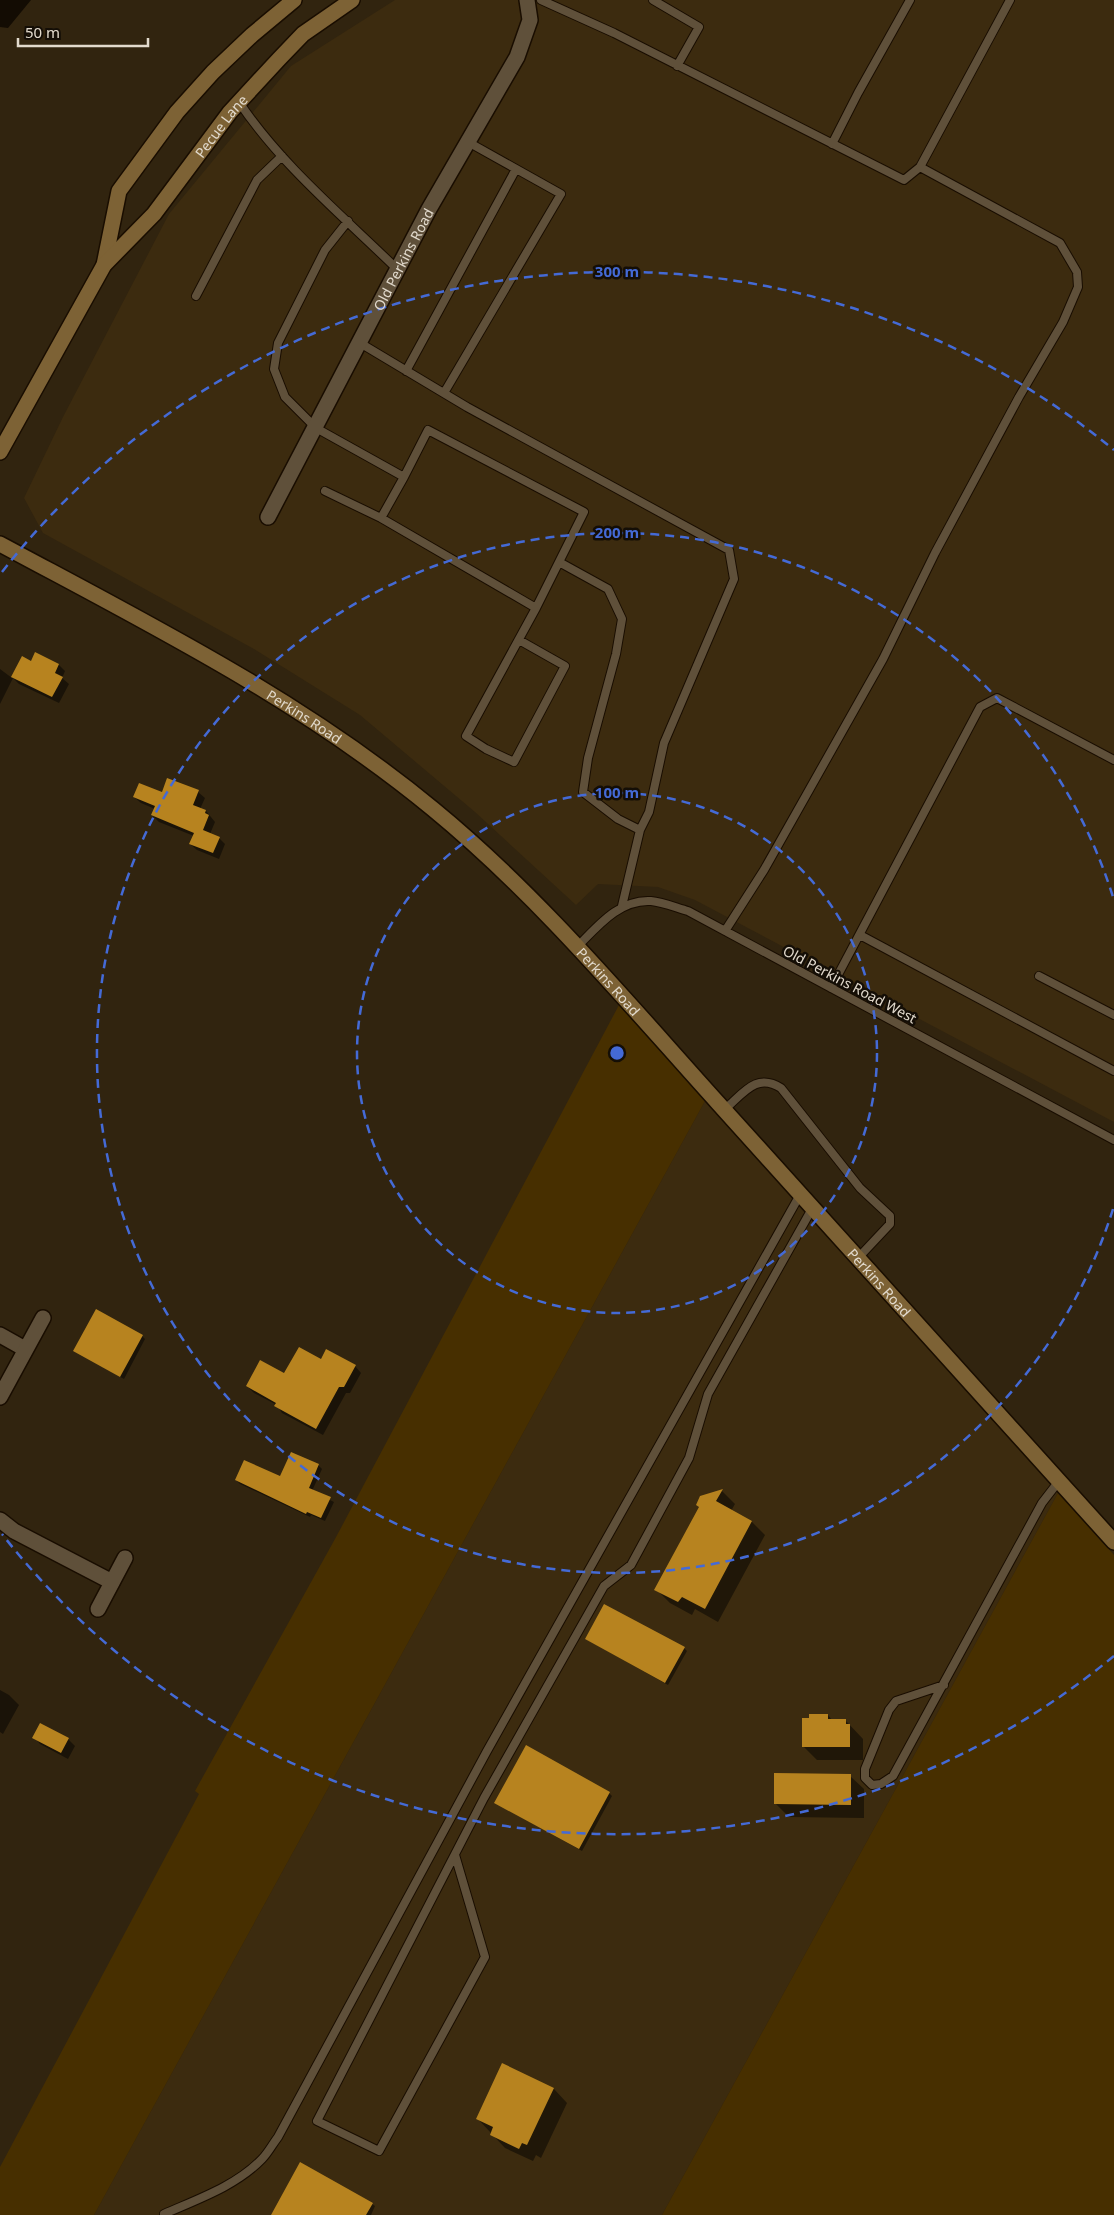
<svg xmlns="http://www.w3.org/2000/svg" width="1114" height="2215" font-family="'Noto Sans',sans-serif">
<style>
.built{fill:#3c2b0f}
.green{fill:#472f00}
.water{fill:#130c03}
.shadow{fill:#0007}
.building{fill:#b7831f}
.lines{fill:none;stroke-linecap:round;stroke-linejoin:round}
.service-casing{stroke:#190d00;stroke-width:10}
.minor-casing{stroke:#190d00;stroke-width:18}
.secondary-casing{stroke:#190d00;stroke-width:18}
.service{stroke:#5f503a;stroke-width:8}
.minor{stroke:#5f503a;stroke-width:15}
.secondary{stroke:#7d6235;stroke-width:15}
.ring{fill:none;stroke:#446ad6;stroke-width:2.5;stroke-dasharray:9 6}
.labels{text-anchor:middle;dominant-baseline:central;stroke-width:5;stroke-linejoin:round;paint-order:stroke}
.street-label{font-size:14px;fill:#e2dacd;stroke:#140e06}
.centre{fill:#446ad6;stroke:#140e06;stroke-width:2.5}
.ring-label{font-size:15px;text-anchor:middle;font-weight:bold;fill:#446ad6;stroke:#140e06;stroke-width:5;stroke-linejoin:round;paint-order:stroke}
</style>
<rect width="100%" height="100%" fill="#31240f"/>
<!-- built -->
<path class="built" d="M395,0H1114V1122L695,900L658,887L598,884L576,905L475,812L360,715L254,649L43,533L24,498L63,417L169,214L291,66Z
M705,1101L1058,1493L662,2215H94Z"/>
<!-- green -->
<path class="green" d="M619,1005L705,1101L94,2215H0V2167L199,1794L195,1791L335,1539Z
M1058,1493L1114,1555V2215H662Z"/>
<!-- water -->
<path class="water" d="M0,0H31L8,28L0,27Z"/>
<!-- shadow -->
<path class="shadow" d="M36,653L59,665L65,671L62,678L69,684L59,703L19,684L13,678L0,704V669L12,678L23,658L31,662Z
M198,792L205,798L200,809L206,811L215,822L210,834L219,838L225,844L219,859L197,850L190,844L194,836L159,822L152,815L155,809L141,803L134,797Z
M142,1336L145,1339L124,1379L75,1351Z
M322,1360L355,1366L361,1373L350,1393H346L323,1435L282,1413L277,1405L254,1393L247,1386Z
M318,1465L322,1469L312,1491L334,1502L325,1521L311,1515L310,1517L240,1484L236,1480L281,1478Z
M722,1491L735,1504L731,1511L752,1522L765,1535L718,1622L695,1609L692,1615L670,1603L656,1589L700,1508L701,1497Z
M586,1639L684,1648L687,1651L668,1685Z
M0,1690L9,1695L19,1705L3,1734L0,1732Z
M828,1715L832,1720H845L863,1739V1760H817L803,1746Z
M41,1724L68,1739L75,1746L68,1759L40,1744L34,1737Z
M850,1776L864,1789V1818L789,1817L775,1803Z
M609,1793L612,1796L582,1851L496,1803Z
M503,2065L554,2089L567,2103L541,2158L536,2155L533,2161L505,2148L477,2118Z
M372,2204L375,2206L371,2215H272Z"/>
<!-- building -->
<path class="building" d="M35,652L59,664L55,673L63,677L52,697L11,677L22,656L31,661Z
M167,778L199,790L193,805L206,810L205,813L209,815L203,830L220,837L213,853L189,844L194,833L151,815L155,806L133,797L139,783L162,792Z
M96,1309L143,1335L120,1377L73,1351Z
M299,1347L321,1359L326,1349L356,1365L344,1387H339L316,1429L274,1406L276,1403L246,1386L260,1360L284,1373Z
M291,1452L319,1464L309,1488L331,1497L321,1518L307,1512L306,1514L235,1480L244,1460L280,1476Z
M723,1489L716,1501L752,1521L705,1609L682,1597L678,1602L654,1590L699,1507L696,1505L700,1496Z
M604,1604L685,1647L665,1683L585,1639Z
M809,1714H828V1719H846V1724H850V1747H802V1718H809Z
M40,1723L69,1738L61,1753L32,1738Z
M526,1745L610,1792L579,1849L494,1803Z
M774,1773L851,1774V1805L774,1804Z
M502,2063L554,2088L527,2145L522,2143L519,2149L490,2135L493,2127L476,2119Z
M300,2162L373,2203L366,2215H271Z"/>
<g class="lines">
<!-- service casing -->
<g class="service-casing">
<path id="service" d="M541,0L614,33L904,180L920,167L1010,0
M653,0L699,27L677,66
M239,102C281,165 344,217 398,270
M832,144L858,93L910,0
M348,221L325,250L278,343L274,369L285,397L316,428L404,477L428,430L584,512L559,562L608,589L622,619L616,654L588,758L583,792L618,819L640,830L622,906
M196,296L257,180L282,156
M360,343L467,407L729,550L734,579L664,743L649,812L640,830
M406,371L516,169
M444,393L561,194L468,142
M404,477L381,518L536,608L559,562
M325,491L381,518
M519,640L565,666L514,762L486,749L466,736L536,608
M725,931L764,870L883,659L935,553L1019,397L1063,322L1078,287L1077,272L1060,243L920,167
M860,935L1114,1071
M577,947C597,927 619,899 651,901C663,902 677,908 688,911L1114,1140
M1039,976L1114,1015
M831,988L980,707L997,698L1114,760
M724,1110C743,1094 756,1072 781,1088L860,1188L890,1216V1224L858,1258
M944,1685L896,1701L889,1710L865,1769V1778L872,1785L881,1784L893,1776L1042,1503L1059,1481
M455,1855L485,1957L379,2151L317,2121L484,1798L604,1586L631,1565L689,1458L708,1394L813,1207
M164,2214C198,2199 236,2186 262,2159C268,2153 272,2145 278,2137L487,1751L801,1193"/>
</g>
<!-- minor casing -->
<g class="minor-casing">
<g id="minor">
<path id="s1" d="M268,517L429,209L517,57L530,20L527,0"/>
<path d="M0,1335L25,1349"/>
<path d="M0,1397L43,1318"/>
<path d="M0,1520L14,1531L112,1582"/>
<path d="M98,1609L125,1558"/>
</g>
</g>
<!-- secondary casing -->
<g class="secondary-casing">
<g id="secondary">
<path d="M104,265L119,191L177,112L213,72L252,35L294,0"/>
<path id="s2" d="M0,452L104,265L154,214L230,112L279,59L303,34L352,0"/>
<path id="s3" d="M0,544C149,624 301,700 433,809C538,895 626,1001 718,1103C850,1249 982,1396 1114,1542"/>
</g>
</g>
<!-- service -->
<use href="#service" class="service"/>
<!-- minor -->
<use href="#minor" class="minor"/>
<!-- secondary -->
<use href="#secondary" class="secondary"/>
</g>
<!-- distance rings -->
<g class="ring">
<circle cx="617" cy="1053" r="260"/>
<path d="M1113 1209A520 520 0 1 1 1113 897"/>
<path d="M1114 1656A781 781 0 0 1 2 1534M2 572A781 781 0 0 1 1114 450"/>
</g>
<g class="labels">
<!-- street labels -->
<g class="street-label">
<text stroke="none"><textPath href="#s2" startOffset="396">Pecue Lane</textPath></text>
<text stroke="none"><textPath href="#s1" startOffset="291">Old Perkins Road</textPath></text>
<text stroke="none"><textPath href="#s3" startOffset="350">Perkins Road</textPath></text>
<text stroke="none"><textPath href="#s3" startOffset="755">Perkins Road</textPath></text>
<text transform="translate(850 984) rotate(28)">Old Perkins Road West</text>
<text stroke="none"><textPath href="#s3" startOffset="1160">Perkins Road</textPath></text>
</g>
</g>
<circle cx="617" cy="1053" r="8" class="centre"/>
<g class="ring-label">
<text x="617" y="277">300 m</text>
<text x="617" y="538">200 m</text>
<text x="617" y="798">100 m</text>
</g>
<!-- scale -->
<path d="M18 38v8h130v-8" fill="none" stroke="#e2dacd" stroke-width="2.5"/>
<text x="25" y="38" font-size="15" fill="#e2dacd" stroke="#140e06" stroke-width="4" paint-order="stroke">50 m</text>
</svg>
